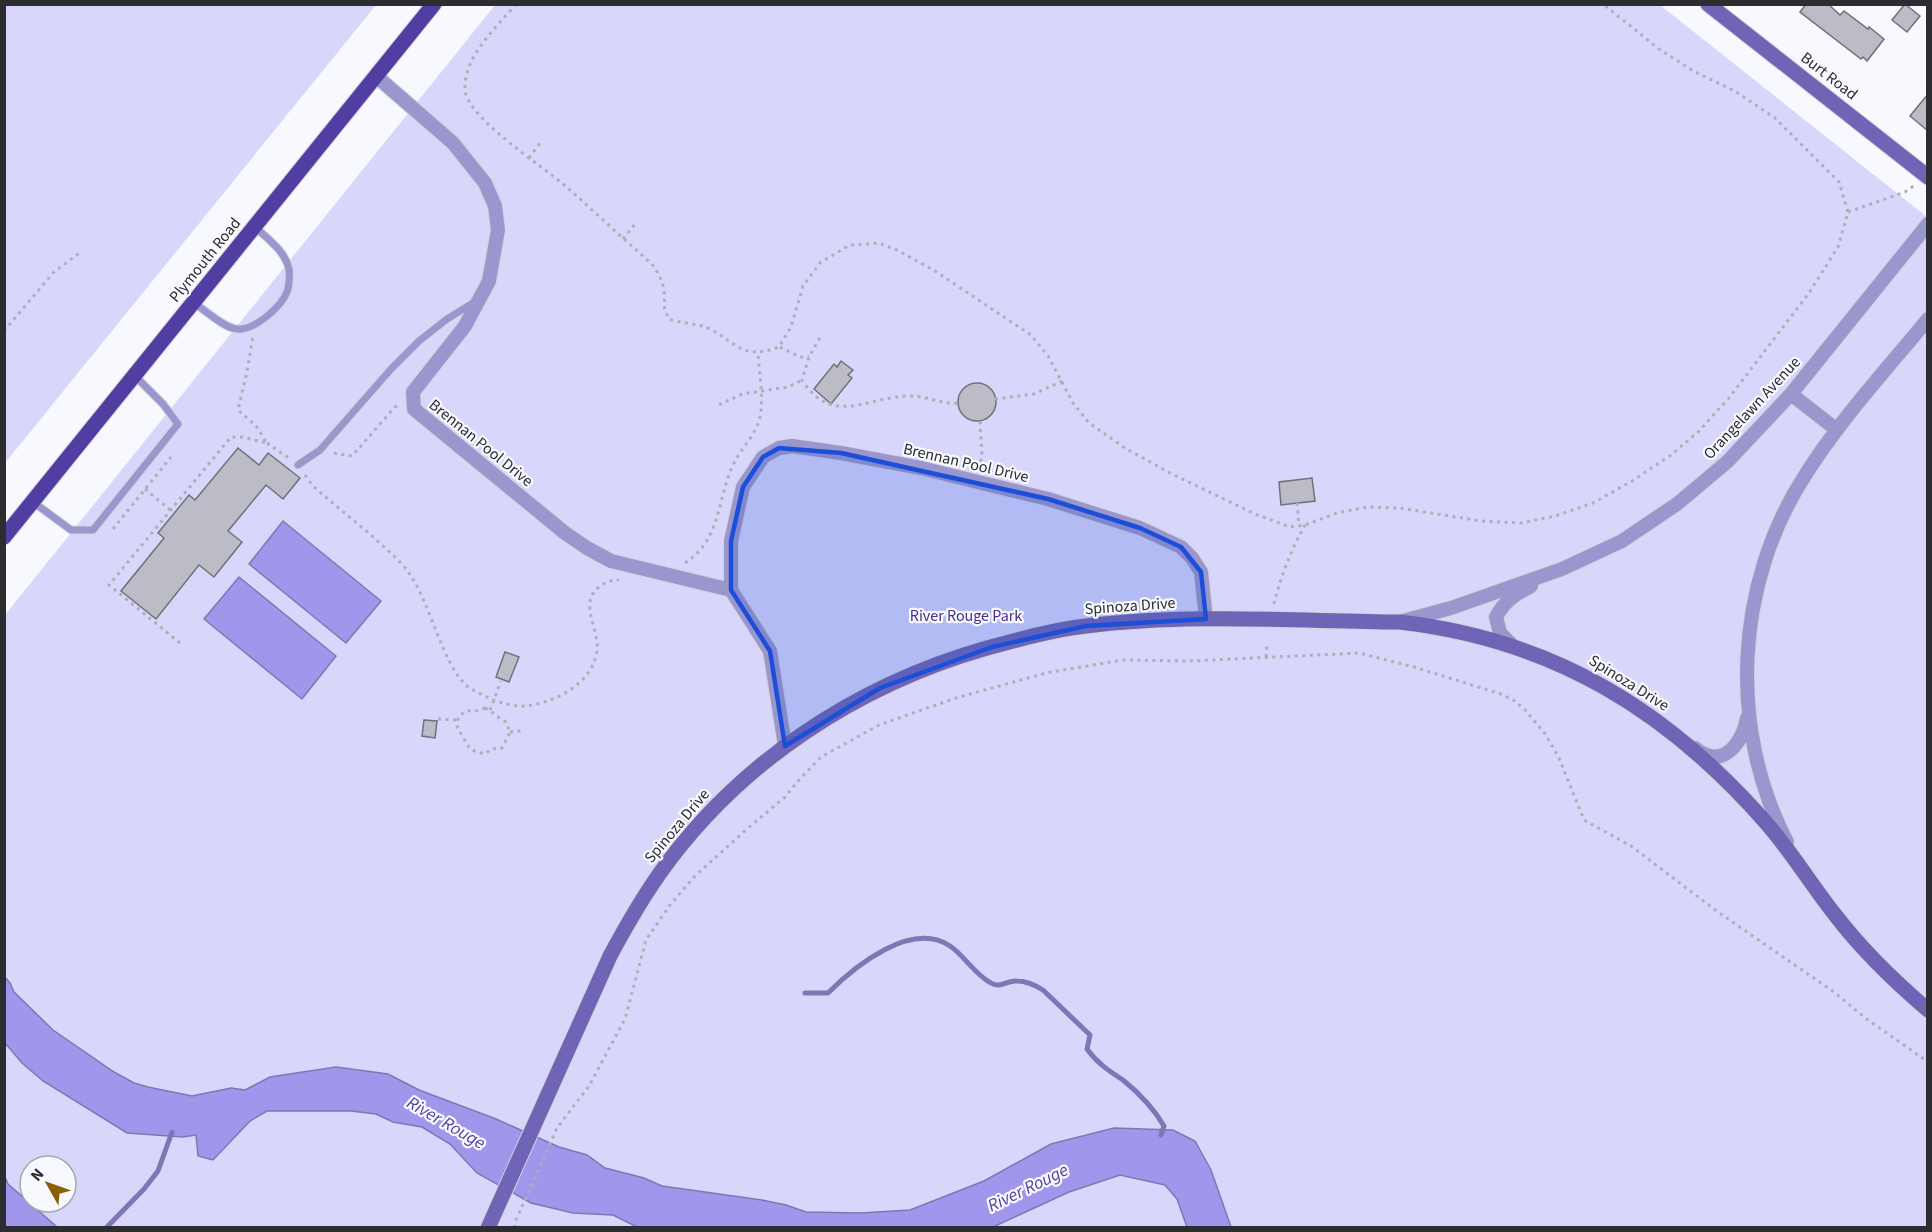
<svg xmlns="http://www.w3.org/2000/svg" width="1932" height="1232" font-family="'Source Sans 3',sans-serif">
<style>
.green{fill:#d8d6fb;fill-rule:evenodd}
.water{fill:#a097ec;stroke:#7e77b4;stroke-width:1.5}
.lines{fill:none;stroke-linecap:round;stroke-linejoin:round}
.stream{stroke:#7e77b4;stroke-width:5}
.building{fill:#bcbcc6;stroke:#71707a;stroke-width:1.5}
.lane-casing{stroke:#d3d3da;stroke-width:9}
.street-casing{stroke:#d3d3da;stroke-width:16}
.secondary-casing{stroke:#d3d3da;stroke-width:17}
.primary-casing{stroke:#d3d3da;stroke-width:17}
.path{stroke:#afafb5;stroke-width:3;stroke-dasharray:3 4.5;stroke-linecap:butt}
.lane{stroke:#9a96ce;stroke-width:7}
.street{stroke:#9a96ce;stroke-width:14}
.secondary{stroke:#6f64b5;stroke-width:15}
.primary{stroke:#523ea2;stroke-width:15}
.marked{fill:#1d4ed8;fill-opacity:0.2;stroke:#1d4ed8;stroke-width:4.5;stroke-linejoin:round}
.labels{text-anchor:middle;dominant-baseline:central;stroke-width:4.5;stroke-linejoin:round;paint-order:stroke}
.street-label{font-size:16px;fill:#2d2d31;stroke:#f8f8ff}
.park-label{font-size:16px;fill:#452f90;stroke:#f8f8ff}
.water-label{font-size:18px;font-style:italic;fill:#533fa1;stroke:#f8f8ff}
</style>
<rect width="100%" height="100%" fill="#f8f8ff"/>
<!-- green -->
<path class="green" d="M4,5H376L5,463H4Z
M495,5H1660L1927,217V1227H5V615ZM30,1166H66V1202H30Z"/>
<!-- water -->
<path class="water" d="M283,521L381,601L346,643L249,564Z
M239,577L336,656L302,699L204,619Z
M4,976L10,983L14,992L53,1030L114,1072L134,1083L148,1087L192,1096L231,1088L245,1090L270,1077L336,1067L388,1074L419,1090L496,1119L559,1147L587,1155L605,1168L644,1178L662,1186L762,1200L786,1205L806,1212L861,1213L910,1210L984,1181L1051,1144L1114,1128L1173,1130L1195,1141L1211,1170L1231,1227H1187L1177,1199L1165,1185L1120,1175L1069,1192L993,1227H637L613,1215L573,1213L531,1203L477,1173L450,1144L422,1127L393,1122L376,1114L351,1111H267L250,1121L213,1160L198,1156L196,1135L183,1137L127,1133L43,1081L22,1063L5,1043Z
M5,1177L8,1184L57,1227H5Z"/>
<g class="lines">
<!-- stream -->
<path class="stream" d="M805,993H828C854,967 911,920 950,946C965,956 974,974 991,983C1000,989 1007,980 1017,981C1026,981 1035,985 1043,990L1090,1035L1087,1049C1097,1063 1109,1071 1123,1080C1139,1093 1154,1109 1164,1126L1161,1135
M106,1228L144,1189L158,1171L172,1132"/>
</g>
<!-- building -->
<path class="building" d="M1806,4H1828L1840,15L1844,11L1868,29L1869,27L1884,39L1867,61L1863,57L1861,59L1800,12Z
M1905,4L1920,16L1907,32L1892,20Z
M1928,94V131L1910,116Z
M841,361L853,370L848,375L852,378L831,404L814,389L834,364L837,367Z
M958 402a19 19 0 1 1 38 0a19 19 0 1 1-38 0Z
M238,448L259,465L268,453L300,478L283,499L266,485L228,531L242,542L214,577L199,565L156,619L121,591L164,538L158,533L189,495L195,500Z
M1312,478L1315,501L1281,505L1279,482Z
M505,652L519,657L509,682L496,677Z
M424,720L437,721L435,738L422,736Z"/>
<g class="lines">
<!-- lane casing -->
<g class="lane-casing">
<path id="lane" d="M194,303C205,310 224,328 237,329C254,331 281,307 287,292C289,287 290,274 289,269C285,251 268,239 255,227
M298,465L320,450L391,369L419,341L447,319L473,303
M33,502L71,530H93L178,424L163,404L135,376"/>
</g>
<!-- street casing -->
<g class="street-casing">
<path id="street" d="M376,76L453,143L485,183L495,206L498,230L489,281L465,326L413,392L414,409L565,533L587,548L611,561L731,590V541L743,487L763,457L779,448L792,446L841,453L921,468L1048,499L1140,528L1181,547L1192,558L1201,572L1206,619
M1791,394L1837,430
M731,590L770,651L785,746
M1399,622L1451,608L1562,569L1622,541L1677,504L1727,462L1791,394L1928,224
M1513,646L1500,633L1496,617C1504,601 1516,594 1531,586
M1695,748C1698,751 1703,754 1707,755C1730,763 1744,736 1747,718
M1787,842C1728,728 1735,585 1804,477C1839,421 1886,370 1928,319"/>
</g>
<!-- secondary casing -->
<g class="secondary-casing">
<path id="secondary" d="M1708,4L1928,177
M488,1228L610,956C625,928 641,900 660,873C739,762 857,685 987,648C1020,639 1052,630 1086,626C1189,613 1295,621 1399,622C1552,639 1668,710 1768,825C1793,854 1812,886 1836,916C1863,951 1894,981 1928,1010"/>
</g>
<!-- primary casing -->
<g class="primary-casing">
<path id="primary" d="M4,537L434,4"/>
</g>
<!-- path -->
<path class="path" d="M516,4C496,28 464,56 465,89C465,116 542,166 563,184C593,210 622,238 652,264C657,272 663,280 664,291C666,305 661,303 669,319C680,323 697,324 706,327C737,342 741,361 779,347L791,327L803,286L821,262L850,245L879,243L897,250L935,271L1031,335L1048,356L1073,403L1089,423L1125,448L1170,473L1255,514L1290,527L1305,525L1337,513L1367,507L1400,508L1481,521L1521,523L1555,516L1593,503L1632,481L1671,455L1699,431L1729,398L1809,293L1838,247L1848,212L1839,182L1775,118L1735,91L1695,72L1659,49L1603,4
M529,158L540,143
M1848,212L1905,192L1915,185
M623,239L635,224
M4,331L54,272L82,251
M820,338L809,357L802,380C832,427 867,397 908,396C926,395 942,405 959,403
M780,347L800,357H809
M995,399L1034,394L1062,381
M719,405L742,394L788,387L802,380
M267,443L290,459
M334,453L352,456L395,407L400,405
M979,469L982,455L980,420
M305,475L312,485C331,502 351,518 371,535C384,547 399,559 409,573C431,604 442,664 467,686C474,691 483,695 491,699C501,703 515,707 526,706C556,702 592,684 597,651C600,630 578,603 599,587C606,582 611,580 619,580
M145,489L174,513
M1297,503L1299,526
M113,529L171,457
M685,563C721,540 717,499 733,465C741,448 756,435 760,417C764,399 759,371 758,352
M1274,604C1281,576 1291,550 1305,525
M180,643L109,585L231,437H242L267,443L256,426L238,410L247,372L253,336
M1266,657L1267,644
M485,708C493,712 498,718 506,722L510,732L502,748L491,749L485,754C468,750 470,749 462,735C458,730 457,729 457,721C466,704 472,715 485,708Z
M490,710L501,681
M438,719L457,720
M510,732L521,731
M515,1228L516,1220L557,1128L589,1086L625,1019L646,940L670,905L695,876L747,829L785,797L798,781L821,757L879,725L956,698L1046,673L1122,660L1190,661L1359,653L1414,667L1501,694L1515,701L1526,711L1546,735L1559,758L1584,820L1631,846L1718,912L1834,992L1864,1017L1928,1062"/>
<!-- lane -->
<use href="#lane" class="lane"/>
<!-- street -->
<use href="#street" class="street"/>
<!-- secondary -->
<use href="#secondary" class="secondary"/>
<!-- primary -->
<use href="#primary" class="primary"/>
</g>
<!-- marked area -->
<path class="marked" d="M779,448L841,453L1048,499L1140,528L1181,547L1201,572L1206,619L1086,626L992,647L880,688L785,746L770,651L731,590V541L743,487L763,457Z"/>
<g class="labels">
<!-- street labels -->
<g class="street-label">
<text transform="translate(1829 76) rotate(38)">Burt Road</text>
<text transform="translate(205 260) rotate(-51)">Plymouth Road</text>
<text transform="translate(1752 408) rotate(-47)">Orangelawn Avenue</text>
<text transform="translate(481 443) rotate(39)">Brennan Pool Drive</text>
<text transform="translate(966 463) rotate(13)">Brennan Pool Drive</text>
<text transform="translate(1130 606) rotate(-4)">Spinoza Drive</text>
<text transform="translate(1629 683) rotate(32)">Spinoza Drive</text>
<text transform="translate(677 826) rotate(-50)">Spinoza Drive</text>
</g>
<!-- park labels -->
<g class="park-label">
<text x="966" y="616">River Rouge Park</text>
</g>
<!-- water labels -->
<g class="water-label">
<text transform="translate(446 1123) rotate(30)">River Rouge</text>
<text transform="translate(1028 1188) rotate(-26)">River Rouge</text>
</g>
</g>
<!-- border -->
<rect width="1932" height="1232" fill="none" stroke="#2d2d31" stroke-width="12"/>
<!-- north arrow -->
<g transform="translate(48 1184) rotate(310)"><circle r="28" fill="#f8f8ff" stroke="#a7a7ad" stroke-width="1.5"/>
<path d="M0-4.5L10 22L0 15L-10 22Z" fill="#8b6002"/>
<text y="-9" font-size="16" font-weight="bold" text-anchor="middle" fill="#2d2d31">N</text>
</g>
</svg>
